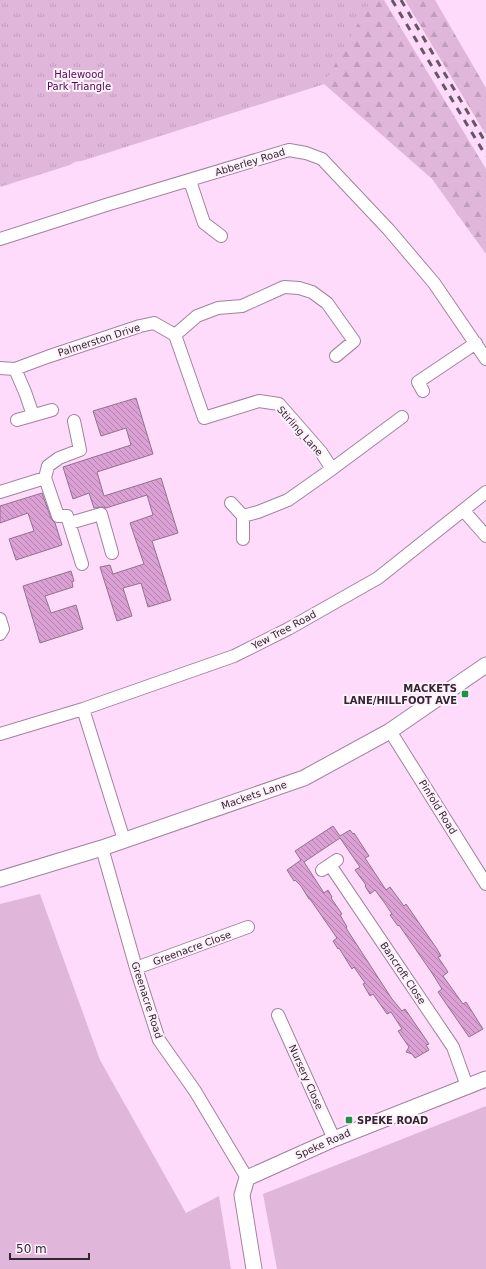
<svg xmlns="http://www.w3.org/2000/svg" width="486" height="1269" font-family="'DejaVu Sans',sans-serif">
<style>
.green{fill:#e0b7db}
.forest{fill:url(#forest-firs)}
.park{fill:url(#park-tufts)}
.building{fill:url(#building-back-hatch);stroke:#91728d}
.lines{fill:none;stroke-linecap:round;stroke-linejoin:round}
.minor-casing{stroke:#a2829e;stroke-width:14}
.tertiary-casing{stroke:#a2829e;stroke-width:17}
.minor{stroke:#fff;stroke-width:12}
.tertiary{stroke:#fff;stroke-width:15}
.rail{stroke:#685565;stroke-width:3;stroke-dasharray:7 7;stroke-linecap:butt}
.poi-dot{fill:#219049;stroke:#fef0fc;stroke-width:1.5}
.labels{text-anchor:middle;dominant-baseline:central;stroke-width:4;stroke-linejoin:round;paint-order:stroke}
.park-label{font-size:10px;fill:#510a4e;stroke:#fef0fc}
.street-label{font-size:10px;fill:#332631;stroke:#fef0fc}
.poi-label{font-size:10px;font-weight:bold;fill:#332631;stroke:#fef0fc;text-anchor:end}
</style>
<defs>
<pattern id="forest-firs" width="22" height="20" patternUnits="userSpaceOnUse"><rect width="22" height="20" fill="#e0b7db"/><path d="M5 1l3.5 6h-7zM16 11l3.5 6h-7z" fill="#c19dbc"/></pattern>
<pattern id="park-tufts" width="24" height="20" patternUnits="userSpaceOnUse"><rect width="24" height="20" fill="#e0b7db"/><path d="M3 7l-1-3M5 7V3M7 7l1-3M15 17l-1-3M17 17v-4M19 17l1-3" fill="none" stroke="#c19dbc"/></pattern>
<pattern id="building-back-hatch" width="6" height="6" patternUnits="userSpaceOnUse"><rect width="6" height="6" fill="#dba0d4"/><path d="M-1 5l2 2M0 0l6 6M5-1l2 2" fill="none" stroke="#b282ad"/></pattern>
</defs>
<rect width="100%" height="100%" fill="#fedbfa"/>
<!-- green -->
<path class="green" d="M40,894L100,1060L186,1213L219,1196L231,1269H0V904Z
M486,1106V1269H277L263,1194Z"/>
<!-- forest -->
<path class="forest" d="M194,0H384L486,169V254L432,179L324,84L187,127Z
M405,0H435L486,88V135Z"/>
<!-- park -->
<path class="park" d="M0,0H371L324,84L85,160L75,162L70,165L0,187Z"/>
<!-- building -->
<path class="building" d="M136,398L153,454L97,472L104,496L161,478L178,533L152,541L171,600L148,607L141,583L123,588L132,616L117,621L100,567L110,565L113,574L144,564L130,523L153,515L147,495L106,508L102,507L94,508L89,493L73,499L63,467L131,445L126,428L101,436L93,411Z
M42,493L51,518L55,523L62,545L16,560L9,539L34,531L28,513L0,523V506Z
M71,571L74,581L72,582L73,587L45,596L51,613L76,605L83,629L40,643L23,586Z
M333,826L340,836L350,830L353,834L354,833L369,856L365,858L386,890L390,887L404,906L406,904L437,949L441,956L438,957L448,972L443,976L463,1004L466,1002L483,1029L469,1037L438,992L442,989L432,973L399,925L398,926L390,915L392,914L384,902L375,890L370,894L365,886L366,885L355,870L360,867L340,838L304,862L324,893L328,890L332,897L331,898L342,914L340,915L347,927L346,928L392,999L402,1011L405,1009L429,1044L426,1045L429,1050L415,1058L412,1054L406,1052L409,1047L398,1031L402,1029L391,1012L387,1014L373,994L370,996L363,984L365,983L354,967L352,969L339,948L338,949L333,941L337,938L310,899H309L301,886L295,880L294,881L287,870L301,860L295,851Z"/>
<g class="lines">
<!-- minor casing -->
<g class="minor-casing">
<path id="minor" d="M190,181L204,223L221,236
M0,239L106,205L289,150L306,153L322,159L389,230L434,283L486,359
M175,335L204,418L259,401L279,404L321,452L332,469L288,500L258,512L243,516
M0,368L15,369L47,357L140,326L154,323L175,335L197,316L218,308L242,306L284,287L299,288L312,292L327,303L354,341L336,356
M15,369L25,392L33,415
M423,391L418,382L476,343
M17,420L52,410
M332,469L402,417
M45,478L48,466L59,458L80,450L74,421
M0,492L45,478L58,516H67L82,564
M231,503L243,516V539
M464,511L486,536
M70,523L101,514L112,553
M0,619L3,629L0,634
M83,709L124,840
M390,731L486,884
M0,734L83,709L234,656L288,629L378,578L486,492
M102,848L136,968L159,1040L195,1091L247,1178
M330,865L453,1047L467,1086
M322,870L337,860
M136,968L248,927
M278,1015L334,1139"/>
</g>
<!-- tertiary casing -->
<g class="tertiary-casing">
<path id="tertiary" d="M0,879L102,848L304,778L390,731L486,665
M254,1269L242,1195L247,1178L334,1139L486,1079"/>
</g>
<!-- minor -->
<use href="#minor" class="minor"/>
<!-- tertiary -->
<use href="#tertiary" class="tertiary"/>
<!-- rail -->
<path class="rail" d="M392,0L486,156
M401,0L486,143"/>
</g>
<!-- markers -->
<g class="poi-dot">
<rect x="461" y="690" width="8" height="8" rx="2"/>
<rect x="345" y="1116" width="8" height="8" rx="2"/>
</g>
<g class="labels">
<!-- park labels -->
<g class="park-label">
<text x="79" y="74">Halewood<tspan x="79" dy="12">Park Triangle</tspan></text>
</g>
<!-- street labels -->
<g class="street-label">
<text transform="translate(250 162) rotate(-17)">Abberley Road</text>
<text transform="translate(99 340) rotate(-18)">Palmerston Drive</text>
<text transform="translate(300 431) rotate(48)">Stirling Lane</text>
<text transform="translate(284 630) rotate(-28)">Yew Tree Road</text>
<text transform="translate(254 795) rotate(-19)">Mackets Lane</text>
<text transform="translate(438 807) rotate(58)">Pinfold Road</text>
<text transform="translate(192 948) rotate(-20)">Greenacre Close</text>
<text transform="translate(403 973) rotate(56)">Bancroft Close</text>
<text transform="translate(147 1000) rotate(72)">Greenacre Road</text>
<text transform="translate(306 1077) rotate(66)">Nursery Close</text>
<text transform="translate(323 1144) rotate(-24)">Speke Road</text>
</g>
<!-- poi labels -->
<g class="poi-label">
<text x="457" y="688">MACKETS<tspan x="457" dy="12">LANE/HILLFOOT AVE</tspan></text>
<text x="357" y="1120" text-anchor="start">SPEKE ROAD</text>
</g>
</g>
<!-- scale -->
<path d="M10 1253v6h79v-6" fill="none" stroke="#332631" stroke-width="2"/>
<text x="16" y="1253" font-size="12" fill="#332631" stroke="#fef0fc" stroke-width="3" paint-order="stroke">50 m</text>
</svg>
